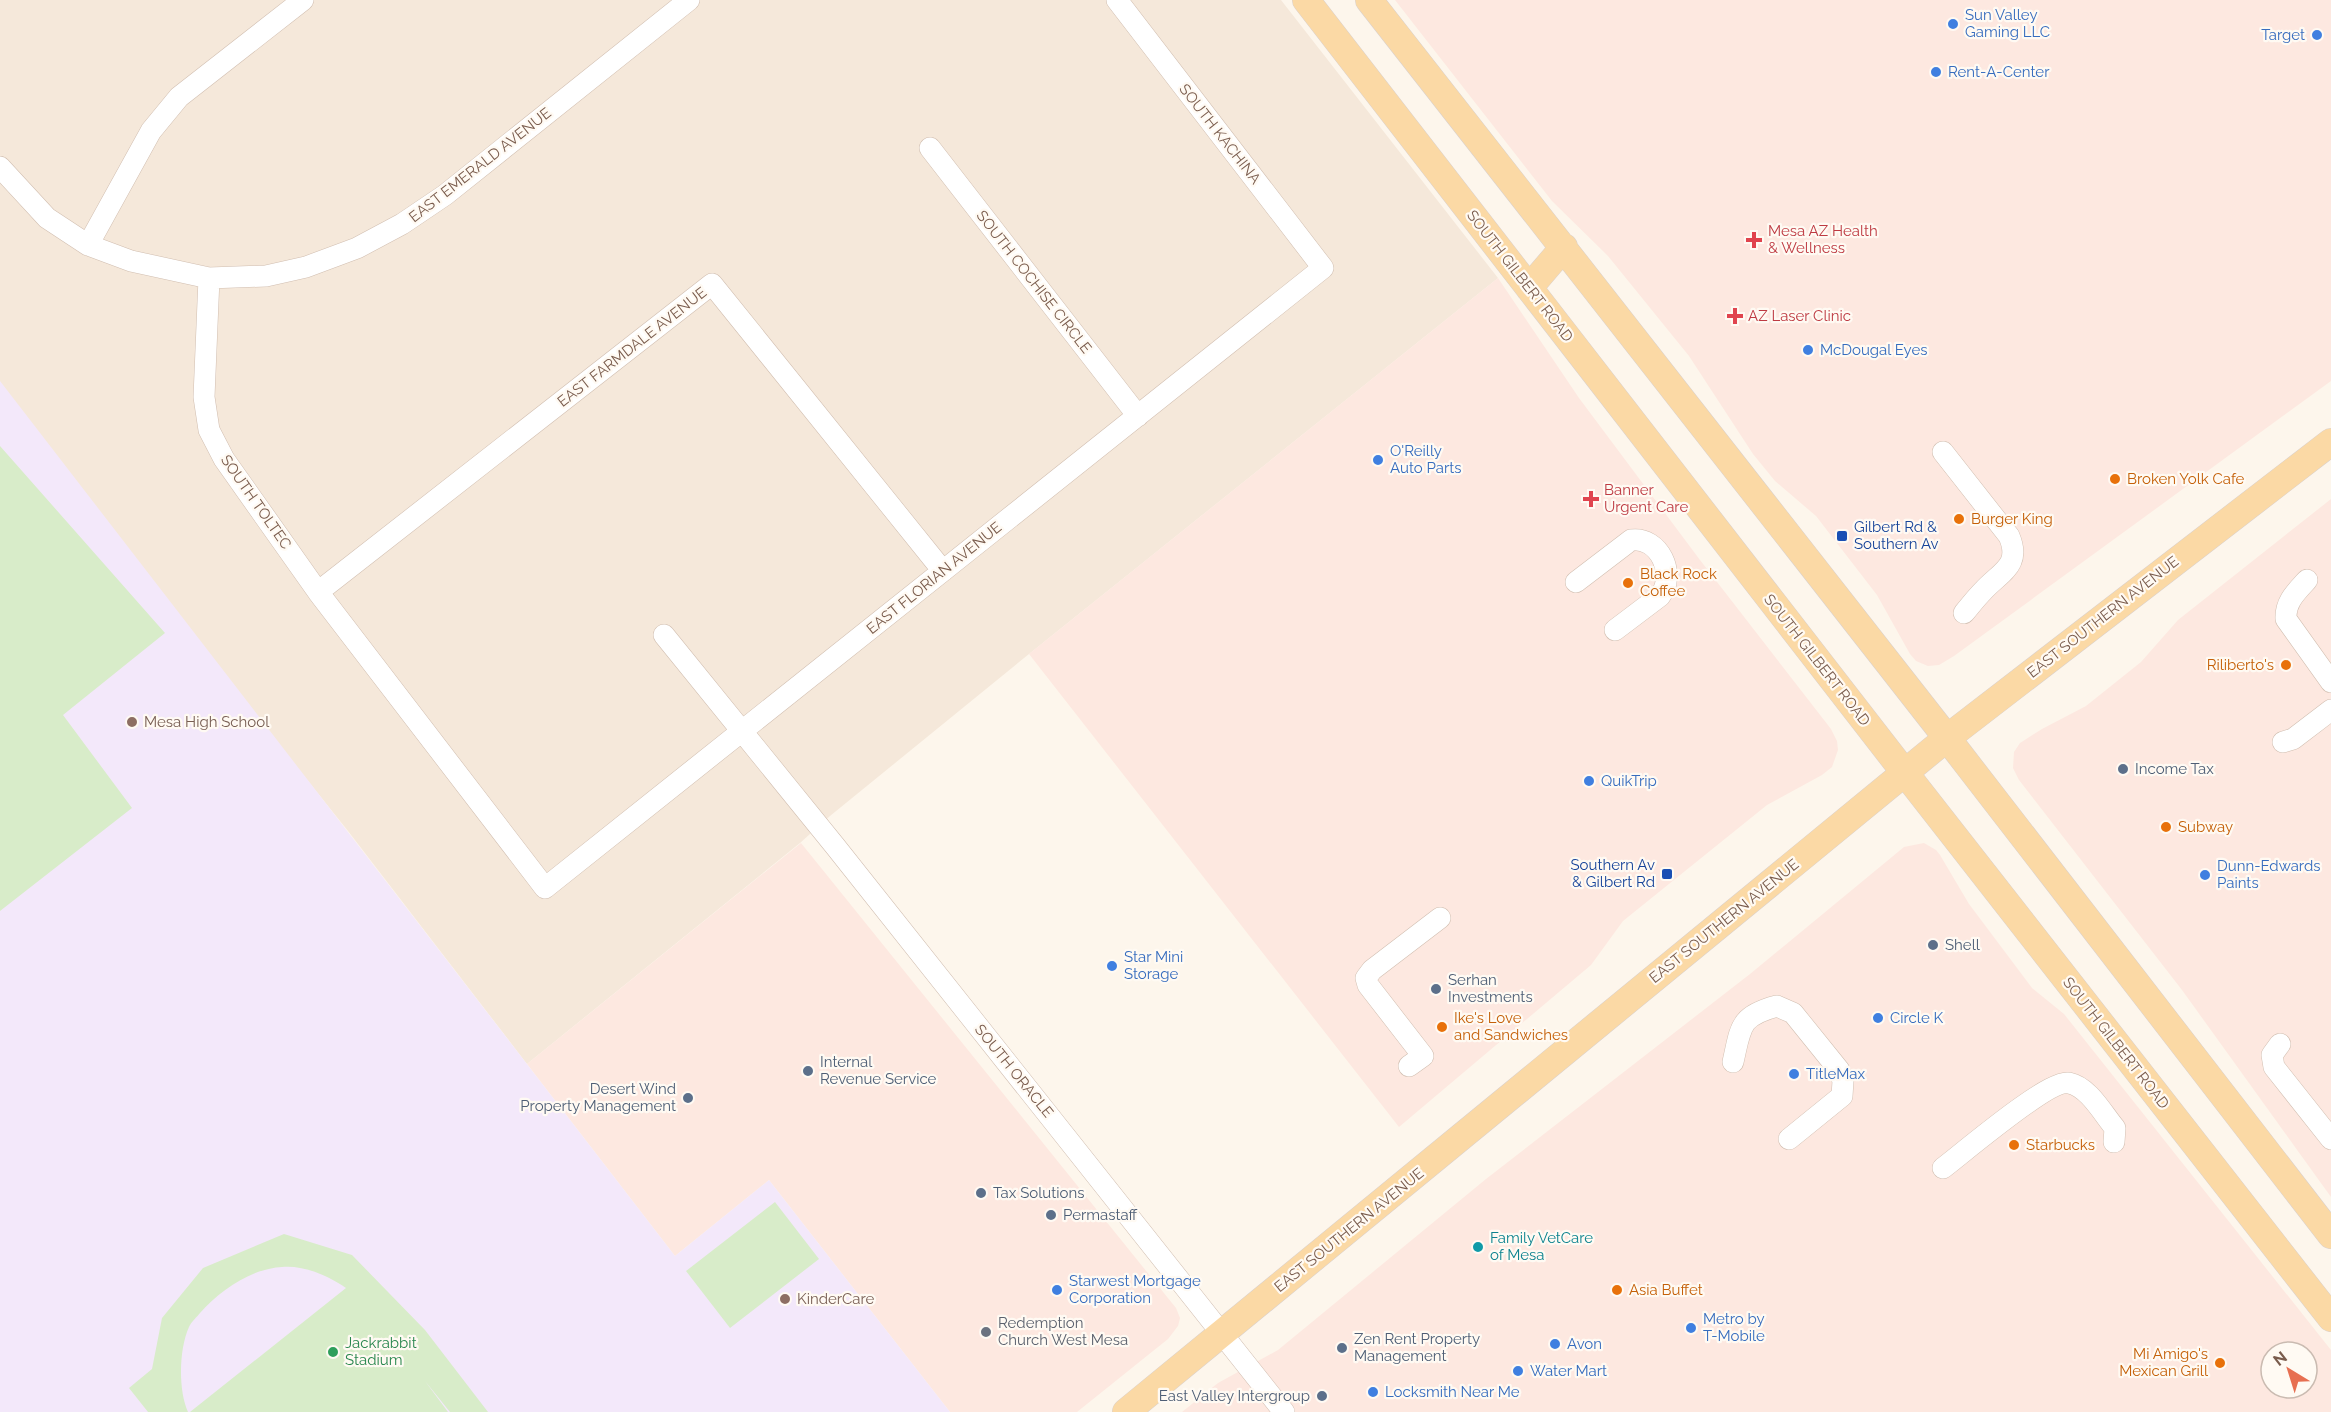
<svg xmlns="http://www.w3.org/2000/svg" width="2331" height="1412" font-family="Raleway,sans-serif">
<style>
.residential{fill:#f5e8da}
.commercial{fill:#fde8e0;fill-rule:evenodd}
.education{fill:#f3e8fa}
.green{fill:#d8ecc9}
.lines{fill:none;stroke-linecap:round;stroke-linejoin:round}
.minor-casing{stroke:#d1beb0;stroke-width:22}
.major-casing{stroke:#dad1cd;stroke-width:28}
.minor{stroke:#fff;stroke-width:21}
.major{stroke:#fbd9a5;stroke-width:27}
.shop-dot{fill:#3f7fe0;stroke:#fffaf3;stroke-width:2}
.health-dot{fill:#e0444e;stroke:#fffaf3;stroke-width:2}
.food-dot{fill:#e8710a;stroke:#fffaf3;stroke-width:2}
.transit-dot{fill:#1a4fb4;stroke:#fffaf3;stroke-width:2}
.education-dot{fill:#8d6e63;stroke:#fffaf3;stroke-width:2}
.service-dot{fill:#5c6f8a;stroke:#fffaf3;stroke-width:2}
.culture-dot{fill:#0f9aa8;stroke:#fffaf3;stroke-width:2}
.worship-dot{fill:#6b7280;stroke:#fffaf3;stroke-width:2}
.leisure-dot{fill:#2e9e5b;stroke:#fffaf3;stroke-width:2}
.labels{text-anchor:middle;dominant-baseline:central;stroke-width:4.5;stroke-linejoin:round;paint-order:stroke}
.shop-label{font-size:15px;fill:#366cbe;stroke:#fffaf3;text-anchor:start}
.street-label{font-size:15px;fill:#7a5c4d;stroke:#fffaf3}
.health-label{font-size:15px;fill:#be3a42;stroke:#fffaf3;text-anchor:start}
.food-label{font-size:15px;fill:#c56008;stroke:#fffaf3;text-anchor:start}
.transit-label{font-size:15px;fill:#164399;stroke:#fffaf3;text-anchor:start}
.education-label{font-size:15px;fill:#785e54;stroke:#fffaf3;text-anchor:start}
.service-label{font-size:15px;fill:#4e5e75;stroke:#fffaf3;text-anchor:start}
.culture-label{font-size:15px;fill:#0d838f;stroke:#fffaf3;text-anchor:start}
.worship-label{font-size:15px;fill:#5b616d;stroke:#fffaf3;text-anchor:start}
.leisure-label{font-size:15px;fill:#27864d;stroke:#fffaf3;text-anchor:start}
</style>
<rect width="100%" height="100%" fill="#fdf6ec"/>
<!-- residential -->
<path class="residential" d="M0,0H1281L1498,278L1029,654L830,816L800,843L527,1064L348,831L217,667L0,387Z"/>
<!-- commercial -->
<path class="commercial" d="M1395,0H2331V381L1954,656L1939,665L1928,666L1916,661L1910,654L1877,595L1816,516L1775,481L1753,454L1689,356L1608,256L1552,201Z
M1498,278L1579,398L1700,560L1831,729L1837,741L1838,750L1832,767L1822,775L1767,805L1623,921L1591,965L1399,1127L1029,654Z
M2331,499V1197L2182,990L2019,780L2013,768L2014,752L2020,743L2042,729L2086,706L2141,662L2178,620Z
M801,843L1176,1308L1180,1318L1178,1326L1168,1339L1077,1412H950L769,1180L675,1256L527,1064Z
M1924,843L1936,850L1940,855L1969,904L2032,988L2064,1014L2331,1350V1412H1182L1218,1383L1278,1350L1486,1179L1750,974L1904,847ZM2271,1352H2307V1388H2271Z"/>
<!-- education -->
<path class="education" d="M0,381L675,1256L769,1180L950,1412H0Z"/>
<!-- green -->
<path class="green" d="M0,446L165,633L63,715L132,808L0,911Z
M775,1202L819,1259L730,1328L686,1271Z
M284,1234L352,1255L425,1330L488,1412H450L425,1381L448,1412H190L346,1288C329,1276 304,1265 282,1267C250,1269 221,1290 200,1313C197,1317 191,1322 189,1327C179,1349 178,1390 188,1412H148L129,1388L152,1369L162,1318L203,1268Z"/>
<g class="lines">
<!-- minor casing -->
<g class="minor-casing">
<path id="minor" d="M930,148L1138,416
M0,167L47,218L88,245L131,261L209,278L266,276L306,267L357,248L402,224L445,195L689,0
M88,245L151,131L179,97L303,0
M209,278L204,397L209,430L224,459L318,592L545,888L1323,268L1117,0
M1943,452L2009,536C2022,566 2000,572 1983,591C1976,598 1970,606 1964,613
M2307,580C2296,592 2285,602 2286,619L2331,682
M1576,582L1631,540C1659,536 1677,574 1660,596L1615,630
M318,592L712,284L943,571
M664,635L835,846L1284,1412
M2283,742L2293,739L2331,710
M2280,1044L2272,1055L2274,1067L2331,1139
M1733,1062C1741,1027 1739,1016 1777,1006L1793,1013L1839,1070L1843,1081L1842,1096L1789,1139
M1409,1066L1423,1056L1368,985L1366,978L1372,970L1440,918
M1943,1168C1963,1153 2049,1079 2069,1083C2089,1087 2103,1114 2115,1128L2114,1142"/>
</g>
<!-- major casing -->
<g class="major-casing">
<path id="major" d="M1306,0L1905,773L2331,1318
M1369,0L1947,738L2331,1235
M1529,288L1564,247
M1126,1412L1947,738L2331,442"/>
</g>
<!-- minor -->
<use href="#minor" class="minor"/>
<!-- major -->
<use href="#major" class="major"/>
</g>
<!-- markers -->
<g class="shop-dot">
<circle cx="1953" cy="24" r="6"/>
<circle cx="2317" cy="35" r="6"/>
<circle cx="1936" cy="72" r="6"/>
<circle cx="1808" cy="350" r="6"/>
<circle cx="1378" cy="460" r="6"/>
<circle cx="1589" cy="781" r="6"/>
<circle cx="2205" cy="875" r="6"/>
<circle cx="1112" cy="966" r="6"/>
<circle cx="1878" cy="1018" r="6"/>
<circle cx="1794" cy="1074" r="6"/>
<circle cx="1057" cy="1290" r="6"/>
<circle cx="1691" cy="1328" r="6"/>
<circle cx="1555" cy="1344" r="6"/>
<circle cx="1518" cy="1371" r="6"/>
<circle cx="1373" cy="1392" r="6"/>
</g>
<g class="health-dot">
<path d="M1751 231h6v6h6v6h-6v6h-6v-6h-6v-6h6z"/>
<path d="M1732 307h6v6h6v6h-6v6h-6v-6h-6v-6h6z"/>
<path d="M1588 490h6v6h6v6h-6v6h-6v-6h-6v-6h6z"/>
</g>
<g class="food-dot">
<circle cx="2115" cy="479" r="6"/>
<circle cx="1959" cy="519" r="6"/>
<circle cx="1628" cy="583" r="6"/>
<circle cx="2286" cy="665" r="6"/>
<circle cx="2166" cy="827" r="6"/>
<circle cx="1442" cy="1027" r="6"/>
<circle cx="2014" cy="1145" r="6"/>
<circle cx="1617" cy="1290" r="6"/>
<circle cx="2220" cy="1363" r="6"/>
</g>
<g class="transit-dot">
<rect x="1836" y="530" width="12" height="12" rx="3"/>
<rect x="1661" y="868" width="12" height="12" rx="3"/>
</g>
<g class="education-dot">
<circle cx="132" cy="722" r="6"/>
<circle cx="785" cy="1299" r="6"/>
</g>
<g class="service-dot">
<circle cx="2123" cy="769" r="6"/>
<circle cx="1933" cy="945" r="6"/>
<circle cx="1436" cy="989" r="6"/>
<circle cx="808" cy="1071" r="6"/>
<circle cx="688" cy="1098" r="6"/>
<circle cx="981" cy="1193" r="6"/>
<circle cx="1051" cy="1215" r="6"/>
<circle cx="1342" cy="1348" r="6"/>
<circle cx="1322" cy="1396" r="6"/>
</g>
<circle class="culture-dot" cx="1478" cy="1247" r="6"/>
<circle class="worship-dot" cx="986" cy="1332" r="6"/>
<circle class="leisure-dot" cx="333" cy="1352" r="6"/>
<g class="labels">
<!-- shop labels -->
<g class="shop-label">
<text x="1965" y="15">Sun Valley<tspan x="1965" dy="17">Gaming LLC</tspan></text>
<text x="2305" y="35" text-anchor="end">Target</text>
<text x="1948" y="72">Rent-A-Center</text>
<text x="1820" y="350">McDougal Eyes</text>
<text x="1390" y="451">O'Reilly<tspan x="1390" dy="17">Auto Parts</tspan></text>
<text x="1601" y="781">QuikTrip</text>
<text x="2217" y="866">Dunn-Edwards<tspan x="2217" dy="17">Paints</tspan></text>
<text x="1124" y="957">Star Mini<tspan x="1124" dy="17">Storage</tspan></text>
<text x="1890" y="1018">Circle K</text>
<text x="1806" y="1074">TitleMax</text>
<text x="1069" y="1281">Starwest Mortgage<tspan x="1069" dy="17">Corporation</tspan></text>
<text x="1703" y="1319">Metro by<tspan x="1703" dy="17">T-Mobile</tspan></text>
<text x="1567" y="1344">Avon</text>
<text x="1530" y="1371">Water Mart</text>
<text x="1385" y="1392">Locksmith Near Me</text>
</g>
<!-- street labels -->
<g class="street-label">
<text transform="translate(1220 134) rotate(52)">SOUTH KACHINA</text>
<text transform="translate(480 165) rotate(-38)">EAST EMERALD AVENUE</text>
<text transform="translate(1520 276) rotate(52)">SOUTH GILBERT ROAD</text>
<text transform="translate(1034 282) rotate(52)">SOUTH COCHISE CIRCLE</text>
<text transform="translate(632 347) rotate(-38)">EAST FARMDALE AVENUE</text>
<text transform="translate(256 502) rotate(55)">SOUTH TOLTEC</text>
<text transform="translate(934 578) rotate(-39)">EAST FLORIAN AVENUE</text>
<text transform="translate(2103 617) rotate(-38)">EAST SOUTHERN AVENUE</text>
<text transform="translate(1817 660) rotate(52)">SOUTH GILBERT ROAD</text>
<text transform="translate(1724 921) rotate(-39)">EAST SOUTHERN AVENUE</text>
<text transform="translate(2116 1043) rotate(52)">SOUTH GILBERT ROAD</text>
<text transform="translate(1014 1071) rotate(51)">SOUTH ORACLE</text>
<text transform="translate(1349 1230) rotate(-39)">EAST SOUTHERN AVENUE</text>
</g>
<!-- health labels -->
<g class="health-label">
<text x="1768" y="231">Mesa AZ Health<tspan x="1768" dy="17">&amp; Wellness</tspan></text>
<text x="1748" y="316">AZ Laser Clinic</text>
<text x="1604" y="490">Banner<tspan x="1604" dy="17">Urgent Care</tspan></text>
</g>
<!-- food labels -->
<g class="food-label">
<text x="2127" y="479">Broken Yolk Cafe</text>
<text x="1971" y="519">Burger King</text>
<text x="1640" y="574">Black Rock<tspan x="1640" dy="17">Coffee</tspan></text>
<text x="2274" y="665" text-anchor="end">Riliberto's</text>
<text x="2178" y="827">Subway</text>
<text x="1454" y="1018">Ike's Love<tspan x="1454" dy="17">and Sandwiches</tspan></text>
<text x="2026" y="1145">Starbucks</text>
<text x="1629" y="1290">Asia Buffet</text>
<text x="2208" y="1354" text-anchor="end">Mi Amigo's<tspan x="2208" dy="17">Mexican Grill</tspan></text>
</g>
<!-- transit labels -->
<g class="transit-label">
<text x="1854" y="527">Gilbert Rd &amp;<tspan x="1854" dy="17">Southern Av</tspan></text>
<text x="1655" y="865" text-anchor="end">Southern Av<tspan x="1655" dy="17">&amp; Gilbert Rd</tspan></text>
</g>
<!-- education labels -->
<g class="education-label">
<text x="144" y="722">Mesa High School</text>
<text x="797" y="1299">KinderCare</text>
</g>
<!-- service labels -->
<g class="service-label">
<text x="2135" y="769">Income Tax</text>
<text x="1945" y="945">Shell</text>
<text x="1448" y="980">Serhan<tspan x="1448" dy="17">Investments</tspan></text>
<text x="820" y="1062">Internal<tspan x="820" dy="17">Revenue Service</tspan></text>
<text x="676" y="1089" text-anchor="end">Desert Wind<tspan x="676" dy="17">Property Management</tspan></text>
<text x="993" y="1193">Tax Solutions</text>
<text x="1063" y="1215">Permastaff</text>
<text x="1354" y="1339">Zen Rent Property<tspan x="1354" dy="17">Management</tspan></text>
<text x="1310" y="1396" text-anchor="end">East Valley Intergroup</text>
</g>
<!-- culture labels -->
<g class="culture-label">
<text x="1490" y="1238">Family VetCare<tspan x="1490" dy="17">of Mesa</tspan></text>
</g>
<!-- worship labels -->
<g class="worship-label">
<text x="998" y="1323">Redemption<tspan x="998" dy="17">Church West Mesa</tspan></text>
</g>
<!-- leisure labels -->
<g class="leisure-label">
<text x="345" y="1343">Jackrabbit<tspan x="345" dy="17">Stadium</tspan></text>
</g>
</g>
<!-- north arrow -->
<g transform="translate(2289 1370) rotate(322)"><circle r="28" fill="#fffaf3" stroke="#cabbb1" stroke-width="1.5"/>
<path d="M0-4.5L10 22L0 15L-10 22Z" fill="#e76f51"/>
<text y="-9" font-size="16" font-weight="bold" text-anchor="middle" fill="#7a5c4d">N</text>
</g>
</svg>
